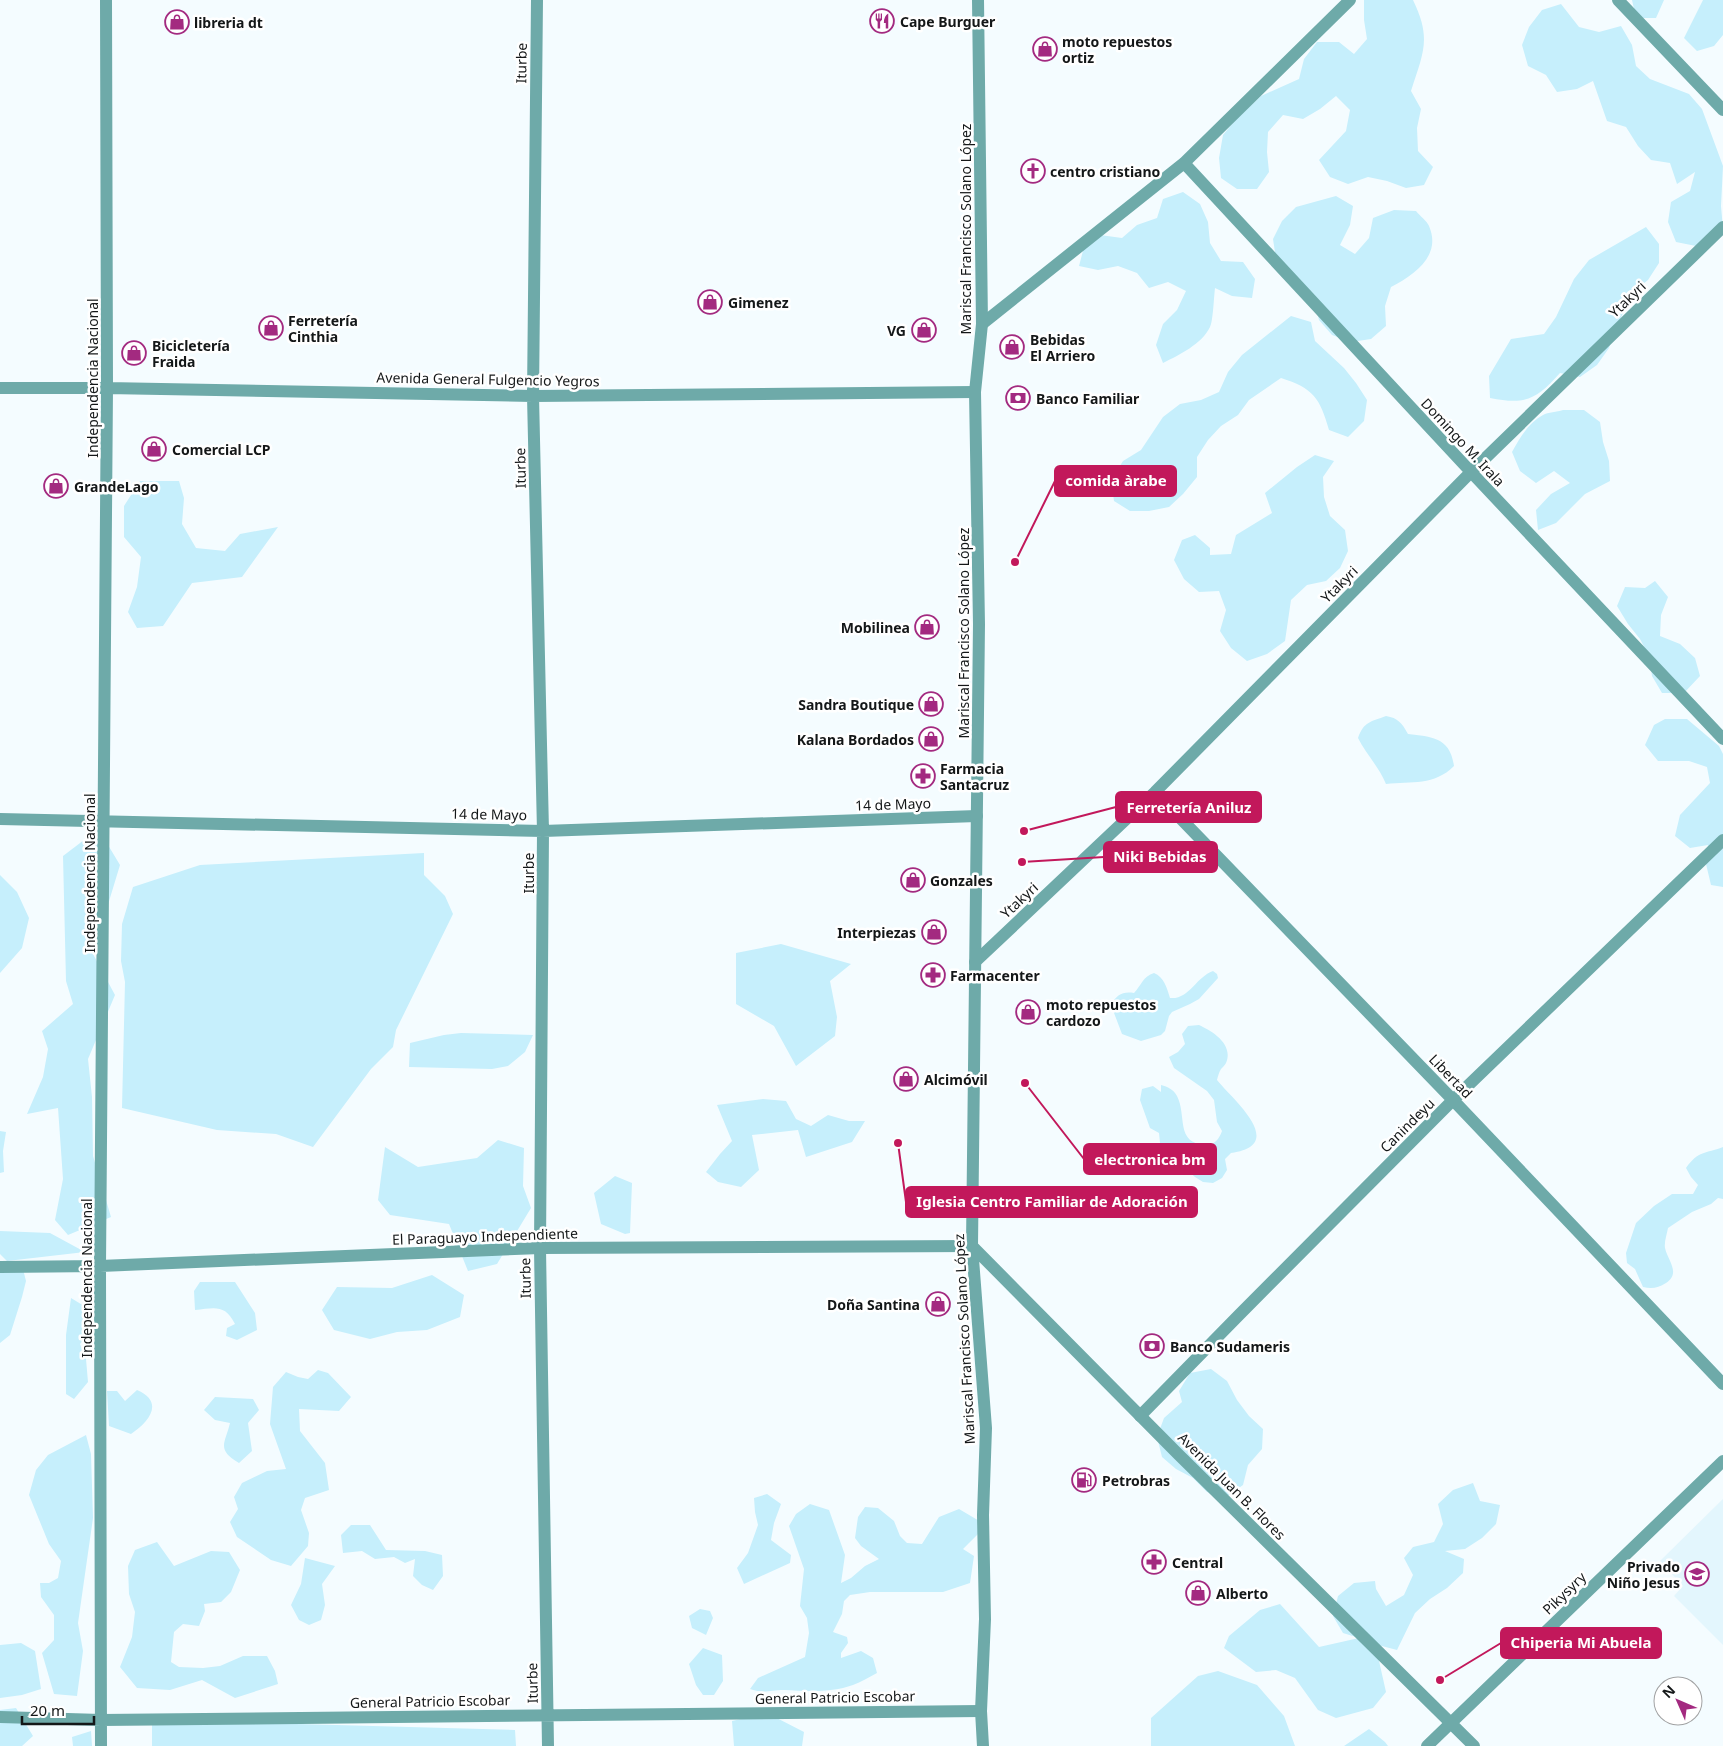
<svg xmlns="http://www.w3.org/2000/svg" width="1723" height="1746" font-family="'Noto Sans',sans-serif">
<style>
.built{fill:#e3f6fd}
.green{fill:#c6effc}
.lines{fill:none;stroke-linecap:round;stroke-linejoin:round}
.minor{stroke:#6eaaa9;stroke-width:12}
.tertiary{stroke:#6eaaa9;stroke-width:12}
.labels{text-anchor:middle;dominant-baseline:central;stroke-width:5;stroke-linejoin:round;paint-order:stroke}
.poi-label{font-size:14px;font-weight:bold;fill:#141718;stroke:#fff;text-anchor:start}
.street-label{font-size:14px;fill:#141718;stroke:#fff}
.leader{fill:none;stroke:#c2185b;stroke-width:2}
.callout-dot{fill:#c2185b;stroke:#fff;stroke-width:2}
.callout{fill:#c2185b;stroke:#c2185b;stroke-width:2}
.callout-label{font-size:15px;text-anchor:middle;font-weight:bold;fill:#fff}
</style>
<rect width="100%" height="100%" fill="#f4fcff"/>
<!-- built -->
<path class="built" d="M1723,1499V1645L1674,1596L1683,1586L1660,1561Z"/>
<!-- green -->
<path class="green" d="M1364,0H1413C1432,39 1423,53 1411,91L1421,109L1417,128L1418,151L1433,167L1424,185L1406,188L1387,181L1368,177L1348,184L1330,177L1319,160L1346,131L1350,110L1336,96L1320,109L1303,119L1283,115L1268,132L1267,152L1269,172L1257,189H1237L1221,178L1219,158L1223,135L1236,119L1261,96L1299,79L1304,59L1317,42H1339L1354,54L1367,39L1364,20Z
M1632,0H1664L1656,18H1636Z
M1703,0H1723V35L1714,46L1697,51L1684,38Z
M1561,4L1579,27L1599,32L1621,26L1632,45L1636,66L1650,79L1689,94L1702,109L1723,166L1721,206L1723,229L1696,246L1676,242L1668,222L1671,202L1690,191L1695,172L1677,184L1670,163L1651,160L1638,146L1626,127L1607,121L1593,81L1577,89L1557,92L1546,75L1528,66L1522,45L1529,27L1542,10Z
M1183,192L1200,204L1208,222L1210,243L1221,261L1243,262L1255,279L1252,298L1232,296L1215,288C1214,296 1213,322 1210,327C1202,344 1179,355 1163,363L1156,345L1163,324L1177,310L1186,291L1168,282L1149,288L1137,273L1118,266L1098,270L1079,266L1084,247L1100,235L1122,238L1137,225L1157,218L1163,199Z
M1336,196L1353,206L1350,225L1340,245L1355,254L1369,238L1373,218L1394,210L1416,211C1420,216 1427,221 1429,226C1442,256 1414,275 1391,287L1385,306L1386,326L1371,339L1351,342L1332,335L1319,320L1314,301L1276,259L1273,239L1282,221L1296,207Z
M1646,227L1659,244V263L1648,280L1633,292L1615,330L1609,348L1597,365L1580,377L1560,373C1536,400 1525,405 1490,398L1489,376L1511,339L1544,334L1556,317L1574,279L1589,260Z
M1291,316L1311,322L1315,341L1344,368L1356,383L1367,400L1364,421L1348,437L1329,430C1320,398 1313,388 1281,378L1249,400L1238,415L1221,426L1208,440L1197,457V477L1183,494L1169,507L1149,511H1130L1114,501L1111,480L1123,461L1141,450L1163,417L1180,404L1201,400L1219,392L1228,372L1242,355Z
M1563,410H1584L1600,422L1603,442L1609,461L1610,481L1585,494L1556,523L1538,530L1536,510L1551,494L1570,483L1554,471L1536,483L1520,471L1512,452C1520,438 1528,423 1543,415C1548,412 1557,412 1563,410Z
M1315,455L1334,461L1323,477L1324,497L1330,516L1345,530L1348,551L1340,568L1326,581L1307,585L1291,600L1285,641L1267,654L1247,661L1231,648L1220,631L1226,610L1219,591L1199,592L1184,579L1174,560L1182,540L1195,535L1210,548V555L1231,554L1236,535L1272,513L1265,493L1297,467Z
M140,481H179L184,498L182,524L196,548L225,551L240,534L278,527L242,577L192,583L163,626L137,628L128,612L137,587L141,557L124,537V506Z
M1655,581L1668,597L1661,615L1660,636L1680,644L1695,658L1700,676L1684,693H1662L1652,676L1649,656L1640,639L1628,624L1617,606L1625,587L1645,588Z
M1386,716C1398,718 1402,723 1408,734C1432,737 1450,737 1454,766C1434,786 1412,781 1386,784C1379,767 1366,754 1358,738C1364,721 1371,722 1386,716Z
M1665,719H1687L1719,746L1723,754V887L1711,885L1706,864L1708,845L1690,848L1675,836L1680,815L1710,783L1707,767L1689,761H1658L1645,745L1654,725Z
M84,840L108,845L120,865L93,954L115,995L88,1059L92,1097L93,1156L111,1217L68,1235L55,1220L63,1179L58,1108L27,1114L43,1077L48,1049L42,1031L73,1004L66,981L63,856Z
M424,853V875L445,896L453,914L396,1030L393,1047L371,1069L313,1147L276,1134L217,1130L122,1108L125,982L121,961L122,924L133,887L200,865Z
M0,875L17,892L29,918L22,948L0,973Z
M781,944L851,964L830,981L837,1017L835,1036L796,1066L774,1026L736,1004V953Z
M1213,971L1217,974L1218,978L1199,999L1190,1004L1172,1012L1169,1016L1165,1031L1161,1035L1141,1041L1122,1034L1111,1005C1116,995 1123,991 1134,993C1141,986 1143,976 1154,973C1164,977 1167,988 1170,998C1189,1000 1196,977 1213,971Z
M1199,1025C1212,1031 1234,1044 1226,1063C1225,1065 1223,1067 1221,1069C1219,1072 1218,1076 1217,1080C1232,1099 1289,1145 1231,1153L1225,1159L1227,1170L1222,1178L1213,1183L1203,1182L1195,1177L1187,1170L1183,1161L1164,1153L1160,1143L1159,1133L1150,1128L1140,1100L1142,1089L1153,1086L1161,1092V1085C1168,1087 1173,1089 1177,1096C1187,1115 1175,1143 1205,1145C1215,1145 1219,1139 1222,1131L1217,1122L1214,1100L1207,1091L1174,1068L1169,1057L1178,1052L1185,1044L1182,1034L1188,1026Z
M461,1033L533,1035L525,1052L508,1066L492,1069L409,1067L410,1043L444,1035Z
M763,1099L786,1101L796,1119L811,1126L828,1115L849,1121H865L852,1142L806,1157L798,1130L752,1135L759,1170L741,1187L718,1182L706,1172L720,1154L732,1141L717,1105Z
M0,1131L6,1132L3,1151L4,1172L0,1173Z
M498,1140L524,1148L523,1186L531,1208L497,1264L468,1271L449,1224L390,1215L378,1200L385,1147L418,1167L477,1158Z
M1723,1147V1199L1718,1198L1711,1204L1692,1212L1668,1228C1667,1234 1664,1242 1665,1248C1668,1261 1681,1273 1666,1283C1658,1288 1652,1289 1643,1287L1635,1269L1627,1263L1626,1253L1636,1223L1654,1206L1672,1194H1693L1698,1185L1691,1177L1686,1168C1699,1150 1705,1154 1723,1147Z
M615,1176L632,1183L630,1233L625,1234L601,1224L594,1193Z
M0,1231L50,1233L85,1252L7,1261L0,1254Z
M21,1261L26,1281L22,1297L10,1335L0,1343V1267Z
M432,1275L464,1295L460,1317L427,1330L397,1332L370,1339L334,1330L322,1310L337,1287L392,1288Z
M200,1282H235L255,1313L257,1330L237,1340L226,1336L227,1328L235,1324C225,1304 215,1308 195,1310L194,1291Z
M71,1298L89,1309L94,1326L80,1344L86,1359L88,1382L74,1399L66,1394V1335Z
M1211,1369L1227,1381L1237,1400L1249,1416L1263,1429L1262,1449L1248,1465L1243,1485L1226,1497L1207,1492L1193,1478L1176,1469L1162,1457L1157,1437L1164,1418L1182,1402L1179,1391L1190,1373Z
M318,1370L328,1373L351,1397L339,1411L299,1409L300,1431L325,1463L329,1490L305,1498L301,1510L309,1533L308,1546L291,1566L271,1560L237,1537L230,1522L238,1509L234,1497L242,1483L267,1471L286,1469L270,1424L273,1387L286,1372L298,1377L308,1379Z
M137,1390C165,1402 149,1422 131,1434L109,1426L107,1391H117L125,1401Z
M215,1397L253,1399L259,1410L248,1423L252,1451L239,1463C216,1449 225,1444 230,1423L215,1420L204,1410Z
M86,1435L91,1454L93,1518L78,1623L83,1651L77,1696L54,1694L42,1653L54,1640V1615L41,1597L40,1583H49L58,1578L61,1561L49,1544L29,1495L36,1470L48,1455Z
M1473,1483L1480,1501L1500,1505L1496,1524L1482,1538L1465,1549L1445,1551L1464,1559L1463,1573L1447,1588L1430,1599L1415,1613L1397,1650L1378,1645L1377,1652L1386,1692L1373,1708L1336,1718L1318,1710L1295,1678L1276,1670L1256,1672L1224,1648L1229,1636L1260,1610L1280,1604L1319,1647L1359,1638L1343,1633L1333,1616L1338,1596L1354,1583L1375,1581L1376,1589L1386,1606L1404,1595L1413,1575L1404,1558L1413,1547L1434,1542L1443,1524L1438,1504L1453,1490Z
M767,1494L781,1504L774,1523L771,1540L791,1555L790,1563L744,1584L737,1568L748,1553L758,1525L755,1512L754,1498Z
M810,1504L829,1510L845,1555L841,1583L851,1578L865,1566L879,1559L861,1546L855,1538L858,1517L865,1507L878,1508L894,1521L900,1536L907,1543L922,1544L939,1517L959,1509L981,1522L978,1534L963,1549L974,1556L970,1583L943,1592H870L850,1595L844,1601L842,1614L833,1632L847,1637L848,1643L841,1653V1658L861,1651L873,1658L877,1673C869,1677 861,1682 853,1685C831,1693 807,1691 784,1690C769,1690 765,1694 750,1689L758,1678L805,1657L809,1633L807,1618L800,1606L804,1569L789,1526L796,1514Z
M351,1525H370L386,1550L425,1551L442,1555L443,1576L433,1590L422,1585L413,1576L415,1559L405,1563L394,1557L375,1559L362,1551L343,1553L341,1535Z
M157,1542L174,1566L211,1551L229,1552L240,1570L231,1592L221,1602L204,1604L205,1611L199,1626L183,1624L174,1632L171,1662L179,1667L203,1668L220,1666L243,1656H267L275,1671L278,1684L235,1698L202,1680L170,1690L137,1688L120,1667L132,1637L135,1612L129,1594L128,1566L135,1550Z
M305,1558L335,1566L322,1584L325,1605L321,1620L309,1625L299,1620L291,1605L301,1584Z
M700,1609L710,1611L713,1618L706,1635L692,1628L689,1616Z
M21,1643L35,1651L41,1689L22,1695L0,1698V1645Z
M703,1648L722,1655L723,1681L714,1695H703L696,1685L689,1664Z
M1218,1671L1257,1685L1284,1716L1295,1746H1151V1718L1198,1676Z
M16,1708L33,1736L22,1746H0V1710Z
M767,1713L804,1732L802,1746H734L732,1721Z
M152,1720L515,1730L516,1746H152Z
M1369,1729L1385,1742L1388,1746H1344Z
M91,1731L92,1746H73L72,1737Z"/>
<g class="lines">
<!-- minor -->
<path class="minor" d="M537,0L533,396L543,831L540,1248L548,1746
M1618,0L1723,110
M1184,163L1471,472L1723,739
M982,324L1184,163L1350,0
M0,388H107L533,396L975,392
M1155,792L1453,1100L1723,1384
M0,819L543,831L977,816
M975,962L1155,792L1471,472L1723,227
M0,1267L100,1266L540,1248L972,1246
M1140,1416L1239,1315L1453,1100L1723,840
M0,1717L101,1720L981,1711
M101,1746L100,1266L107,388L106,0
M1427,1746L1723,1461"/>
<!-- tertiary -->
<path class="tertiary" d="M978,0L982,324L975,392L979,624L972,1246L986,1428L983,1515L985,1619L981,1711L983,1746
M972,1246L1178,1454L1474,1746"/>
</g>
<!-- icons -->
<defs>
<g id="restaurant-ring" transform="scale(1.25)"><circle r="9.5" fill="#fff" stroke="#a32a80" stroke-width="1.5"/><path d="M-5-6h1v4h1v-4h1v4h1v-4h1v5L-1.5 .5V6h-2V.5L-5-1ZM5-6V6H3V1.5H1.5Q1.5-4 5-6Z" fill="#a32a80"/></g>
<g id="shop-ring" transform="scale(1.25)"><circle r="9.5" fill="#fff" stroke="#a32a80" stroke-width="1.5"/><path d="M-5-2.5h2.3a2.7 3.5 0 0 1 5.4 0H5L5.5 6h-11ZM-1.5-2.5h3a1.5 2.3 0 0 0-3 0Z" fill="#a32a80"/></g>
<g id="church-ring" transform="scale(1.25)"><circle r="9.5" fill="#fff" stroke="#a32a80" stroke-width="1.5"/><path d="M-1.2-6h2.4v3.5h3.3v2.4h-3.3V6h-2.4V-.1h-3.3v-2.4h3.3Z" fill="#a32a80"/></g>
<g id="bank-ring" transform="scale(1.25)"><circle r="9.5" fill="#fff" stroke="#a32a80" stroke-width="1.5"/><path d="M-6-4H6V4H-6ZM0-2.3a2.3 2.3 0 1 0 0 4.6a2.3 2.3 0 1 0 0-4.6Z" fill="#a32a80"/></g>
<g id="pharmacy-ring" transform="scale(1.25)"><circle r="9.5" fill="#fff" stroke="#a32a80" stroke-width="1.5"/><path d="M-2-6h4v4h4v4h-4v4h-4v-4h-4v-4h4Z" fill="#a32a80"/></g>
<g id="fuel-ring" transform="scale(1.25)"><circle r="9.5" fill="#fff" stroke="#a32a80" stroke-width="1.5"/><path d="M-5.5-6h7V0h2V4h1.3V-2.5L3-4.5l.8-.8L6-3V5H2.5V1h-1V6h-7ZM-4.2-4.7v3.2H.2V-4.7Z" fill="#a32a80"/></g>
<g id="school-ring" transform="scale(1.25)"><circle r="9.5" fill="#fff" stroke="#a32a80" stroke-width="1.5"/><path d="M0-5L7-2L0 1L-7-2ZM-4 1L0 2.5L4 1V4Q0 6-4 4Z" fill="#a32a80"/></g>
</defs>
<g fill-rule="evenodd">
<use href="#restaurant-ring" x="882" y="21"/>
<use href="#shop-ring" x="177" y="22"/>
<use href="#shop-ring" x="1045" y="49"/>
<use href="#church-ring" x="1033" y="171"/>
<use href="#shop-ring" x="710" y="302"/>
<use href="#shop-ring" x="271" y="328"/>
<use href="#shop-ring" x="924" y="330"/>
<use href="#shop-ring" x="1012" y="347"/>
<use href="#shop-ring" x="134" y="353"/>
<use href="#bank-ring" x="1018" y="398"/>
<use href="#shop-ring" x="154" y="449"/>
<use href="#shop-ring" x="56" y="486"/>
<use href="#shop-ring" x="927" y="627"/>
<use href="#shop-ring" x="931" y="704"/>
<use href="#shop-ring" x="931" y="739"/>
<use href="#pharmacy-ring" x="923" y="776"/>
<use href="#shop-ring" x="913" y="880"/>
<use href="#shop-ring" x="934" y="932"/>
<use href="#pharmacy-ring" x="933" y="975"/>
<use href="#shop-ring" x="1028" y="1012"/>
<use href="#shop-ring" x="906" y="1079"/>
<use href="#shop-ring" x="938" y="1304"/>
<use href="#bank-ring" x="1152" y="1346"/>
<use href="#fuel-ring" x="1084" y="1480"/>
<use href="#pharmacy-ring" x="1154" y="1562"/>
<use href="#school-ring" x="1697" y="1574"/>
<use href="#shop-ring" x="1198" y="1593"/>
</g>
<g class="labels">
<!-- poi labels -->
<g class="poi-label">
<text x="900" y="21">Cape Burguer</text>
<text x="194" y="22">libreria dt</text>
<text x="1062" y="41">moto repuestos<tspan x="1062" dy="16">ortiz</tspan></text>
<text x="1050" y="171">centro cristiano</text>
<text x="728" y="302">Gimenez</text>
<text x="288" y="320">Ferretería<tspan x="288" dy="16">Cinthia</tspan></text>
<text x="906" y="330" text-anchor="end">VG</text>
<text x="1030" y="339">Bebidas<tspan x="1030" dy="16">El Arriero</tspan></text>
<text x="152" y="345">Bicicletería<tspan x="152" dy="16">Fraida</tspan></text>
<text x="1036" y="398">Banco Familiar</text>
<text x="172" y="449">Comercial LCP</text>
<text x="74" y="486">GrandeLago</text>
<text x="910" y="627" text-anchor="end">Mobilinea</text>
<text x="914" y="704" text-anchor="end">Sandra Boutique</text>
<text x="914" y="739" text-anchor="end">Kalana Bordados</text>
<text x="940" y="768">Farmacia<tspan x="940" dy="16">Santacruz</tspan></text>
<text x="930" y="880">Gonzales</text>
<text x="916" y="932" text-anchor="end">Interpiezas</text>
<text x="950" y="975">Farmacenter</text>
<text x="1046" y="1004">moto repuestos<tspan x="1046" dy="16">cardozo</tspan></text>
<text x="924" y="1079">Alcimóvil</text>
<text x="920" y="1304" text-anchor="end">Doña Santina</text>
<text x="1170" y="1346">Banco Sudameris</text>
<text x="1102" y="1480">Petrobras</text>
<text x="1172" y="1562">Central</text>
<text x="1680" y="1566" text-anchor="end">Privado<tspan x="1680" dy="16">Niño Jesus</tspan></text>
<text x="1216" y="1593">Alberto</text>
</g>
<!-- street labels -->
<g class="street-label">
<text transform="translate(521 63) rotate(-89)">Iturbe</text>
<text transform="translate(965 229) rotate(-90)">Mariscal Francisco Solano López</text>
<text transform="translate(1627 299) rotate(-44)">Ytakyri</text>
<text transform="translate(92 378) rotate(-90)">Independencia Nacional</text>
<text transform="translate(488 379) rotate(1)">Avenida General Fulgencio Yegros</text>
<text transform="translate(1463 442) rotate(47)">Domingo M. Irala</text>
<text transform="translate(520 468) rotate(-91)">Iturbe</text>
<text transform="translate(1339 584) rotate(-45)">Ytakyri</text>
<text transform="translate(963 633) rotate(-90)">Mariscal Francisco Solano López</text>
<text transform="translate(893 804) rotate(-2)">14 de Mayo</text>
<text transform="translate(489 814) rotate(1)">14 de Mayo</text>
<text transform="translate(89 873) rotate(-90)">Independencia Nacional</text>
<text transform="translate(528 873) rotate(-90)">Iturbe</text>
<text transform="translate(1019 900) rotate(-43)">Ytakyri</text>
<text transform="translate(1451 1076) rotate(46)">Libertad</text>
<text transform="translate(1407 1125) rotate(-45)">Canindeyu</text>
<text transform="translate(485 1236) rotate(-2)">El Paraguayo Independiente</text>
<text transform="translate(86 1278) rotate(-90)">Independencia Nacional</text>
<text transform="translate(525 1278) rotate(-91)">Iturbe</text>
<text transform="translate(964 1339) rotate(-93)">Mariscal Francisco Solano López</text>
<text transform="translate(1232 1486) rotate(45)">Avenida Juan B. Flores</text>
<text transform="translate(1564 1593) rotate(-44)">Pikysyry</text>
<text transform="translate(532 1683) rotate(-91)">Iturbe</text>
<text transform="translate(835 1697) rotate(-1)">General Patricio Escobar</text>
<text transform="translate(430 1701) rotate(-1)">General Patricio Escobar</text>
</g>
</g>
<!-- callouts -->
<path class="leader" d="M1015 562L1055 481M1024 831L1116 807M1022 862L1104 857M1025 1083L1084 1159M898 1143L906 1202M1440 1680L1501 1643"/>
<g class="callout-dot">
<circle cx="1015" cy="562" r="5"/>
<circle cx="1024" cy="831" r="5"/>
<circle cx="1022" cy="862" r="5"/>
<circle cx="1025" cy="1083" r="5"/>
<circle cx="898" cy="1143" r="5"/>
<circle cx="1440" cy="1680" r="5"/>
</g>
<g class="callout">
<rect x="1055" y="466" width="121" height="30" rx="5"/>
<rect x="1116" y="792" width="145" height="30" rx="5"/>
<rect x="1104" y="842" width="113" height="30" rx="5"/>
<rect x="1084" y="1144" width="132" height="30" rx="5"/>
<rect x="906" y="1187" width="291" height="30" rx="5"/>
<rect x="1501" y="1628" width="160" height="30" rx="5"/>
</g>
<g class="callout-label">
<text x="1116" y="486">comida àrabe</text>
<text x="1189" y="813">Ferretería Aniluz</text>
<text x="1160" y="862">Niki Bebidas</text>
<text x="1150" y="1165">electronica bm</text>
<text x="1052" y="1207">Iglesia Centro Familiar de Adoración</text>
<text x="1581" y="1648">Chiperia Mi Abuela</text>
</g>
<!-- north arrow -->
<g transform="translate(1678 1701) rotate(315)"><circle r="24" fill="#ffffff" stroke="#a1a2a3"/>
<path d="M0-4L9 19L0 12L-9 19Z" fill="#a32a80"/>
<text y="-8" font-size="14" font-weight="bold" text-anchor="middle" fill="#141718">N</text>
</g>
<!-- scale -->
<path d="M22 1716v8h72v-8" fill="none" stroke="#141718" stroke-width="2.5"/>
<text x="30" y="1716" font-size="15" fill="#141718" stroke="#ffffff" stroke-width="4" paint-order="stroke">20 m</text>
</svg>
